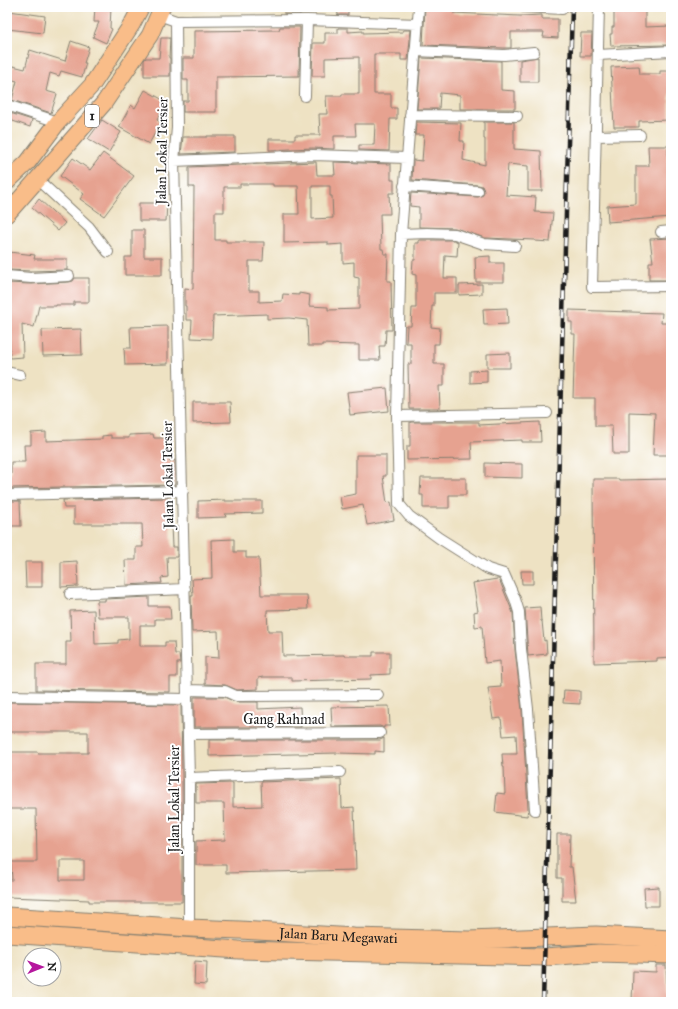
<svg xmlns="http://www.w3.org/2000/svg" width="678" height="1009" font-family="'IM FELL Great Primer',serif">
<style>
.building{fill:#e6a290;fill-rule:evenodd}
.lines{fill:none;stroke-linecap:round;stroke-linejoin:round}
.minor-casing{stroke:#857f70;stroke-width:12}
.primary-casing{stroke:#857f70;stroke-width:18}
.trunk-casing{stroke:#857f70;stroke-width:19}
.minor{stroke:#fff;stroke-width:10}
.primary{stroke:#f9bd89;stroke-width:16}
.trunk{stroke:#f9bd89;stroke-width:17}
.rail-casing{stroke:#1c1c1c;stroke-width:4.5}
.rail{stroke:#fff;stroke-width:3;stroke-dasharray:9;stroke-linecap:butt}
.labels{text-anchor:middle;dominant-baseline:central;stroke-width:4;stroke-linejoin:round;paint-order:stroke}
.shield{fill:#fff;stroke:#606060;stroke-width:1}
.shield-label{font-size:13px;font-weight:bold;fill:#1c1c1c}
.street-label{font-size:14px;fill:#1c1c1c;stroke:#fff}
</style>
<rect width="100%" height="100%" fill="#fff"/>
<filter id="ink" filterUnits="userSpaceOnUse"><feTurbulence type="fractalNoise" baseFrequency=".025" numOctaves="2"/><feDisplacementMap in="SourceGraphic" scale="8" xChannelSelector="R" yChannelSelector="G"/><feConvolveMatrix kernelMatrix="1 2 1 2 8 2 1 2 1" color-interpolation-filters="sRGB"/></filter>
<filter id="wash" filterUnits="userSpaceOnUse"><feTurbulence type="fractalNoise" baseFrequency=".012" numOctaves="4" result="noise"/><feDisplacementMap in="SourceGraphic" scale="16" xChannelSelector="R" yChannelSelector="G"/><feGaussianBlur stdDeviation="0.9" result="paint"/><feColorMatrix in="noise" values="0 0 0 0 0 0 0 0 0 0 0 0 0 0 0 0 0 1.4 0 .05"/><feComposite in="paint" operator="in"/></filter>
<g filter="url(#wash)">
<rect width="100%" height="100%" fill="#eee2c3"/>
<g id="blocks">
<!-- building -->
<path class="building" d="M95,7H111L110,28L112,29L106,43L93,37L99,22H94Z
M284,7H299L300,14H284Z
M337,7H348V15H338Z
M425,7L454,9L453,13L520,16L542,15V19H558V38L543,37L544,32H511V48H504L423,45Z
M614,7H645V27L671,26V45L611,46L610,34H612V27H614Z
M9,11L45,16L43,33L7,29Z
M280,27H300L299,76L216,77V112H183V101H188V80H183V58H194V31L279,30Z
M338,28H348V32L363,31V33L403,32V30H411L408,60H401V54H374V94H391V108H397V119H390L389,151L359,150V145H374L375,124H355L356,136H334V149L313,148L269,150V139H295V135H320L319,114H327L326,96H342V94H359V57L325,58V76H312L313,43H325V33H338Z
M581,33H592L591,56H580Z
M161,38H170L169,58H170V76H144V60L146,58H159Z
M71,41L89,47L84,63H86L82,77L61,71L59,76L50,73L46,91L57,94L51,113L12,100L17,81L10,79L13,66L25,69L30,50L65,61Z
M538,57V82H520V60Z
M421,58L501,61V90L515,91V109H460V95L440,93L439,109H417Z
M639,66L640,74H660V71H671V94H669L670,120L639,121V127H614L611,67Z
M145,90L167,102L157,120L161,122L149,144L119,127L131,105L135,108Z
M7,112L32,120L30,127L7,119Z
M102,120L121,132L109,152L88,139Z
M416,122L461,123L460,141H464L463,160L485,165V139H484V122H514V149L541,151L542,191H528V166L508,164L506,195L536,197L535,212L553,213L550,242L535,241V240L485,238L455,228L419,227V207L410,206L411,193L478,197L483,195L484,191L482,186L478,185L412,180L413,160L422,161L424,135H415Z
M207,136H235V152L181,154L183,137H207Z
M648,146H668V164H670L671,217L608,222L607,206L636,204V166H649Z
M103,153L134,176L104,216L80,199L84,194L60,176L73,158L90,170Z
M316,162L317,175H335L334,162L391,164V180H394V193H389L390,214H380L381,249H383L384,254H388L387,281H391L392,330H386L385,346H379L380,360H359V345L322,344V346H308L307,320L289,318L267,319V314L213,316L212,339L191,338L192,320H186V306H185V288L193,289L194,187H189V167ZM240,184H273V186H298L299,214H284V243L328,242V245L343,244V263L354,262V277L359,278V309L328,310V307L309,306L310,295L299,293V295L283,294L282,301L259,302V291H249V261H263L264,242H226V240H215V212H224V187H240ZM312,186H330V196H332L333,218L312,219Z
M39,199L65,223L58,231L32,208Z
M139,203H167L166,221H139Z
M132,230H144V257H162V275H125V257H132Z
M671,238V280H649V262H653L650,239Z
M419,240H454L458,242L457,256L445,255L444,278H457V293H434V306H432L431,327L440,328L439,344H434V364H444V386H439L440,409H409L408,364H411V343H406L407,326H411L412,308H416V275L412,274L413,260H415V243H419Z
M9,252L35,255L34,259H67V270L31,271L8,270Z
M490,256V263H504V282H476L475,257Z
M75,278H89V302H74V305H56V306H39L34,327L22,324L23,357L10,358L9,321L7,320V283L31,284L69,282L73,281Z
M482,284V294L459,295V285Z
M507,308L508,324L484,325L483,309Z
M569,310L662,313L661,323H671V402L669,455H653L655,413L629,412V454H613L612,426H595V398H573L575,334H572V322H569Z
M168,326V364L125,365L124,348H131L130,327Z
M81,329L82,355L43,356L42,330Z
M510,353V368H487V354Z
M487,370V382L470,383V371Z
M387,388L389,411L350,415L347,392Z
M193,402H230L231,422L193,423Z
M410,422H479V425L540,422L541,442H522V440L471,442L472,459L407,460V446H410Z
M46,432V441L102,439V436L111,435V438H129V435L153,434L154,438H169V461L175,460V485L7,488V474H11V462H25L24,445H31V433Z
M356,455H386V476H383L387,503L391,502L394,520L367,525L363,505L342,509L340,497L356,494Z
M485,463L522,464V478L485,477Z
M421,478H466V495H449V508H423V495H420Z
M593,479H619V480L671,479V657L657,658V661L594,663Z
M168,498L169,526L171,525L172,547H177V557H167L168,577L161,578L162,583L126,585L125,560H136V547H143L142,524H74V508H64L63,500Z
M225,500V501H262V513L225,514L226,517L198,518V501Z
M7,501H20L21,526H7Z
M234,539V552H246V558H259L261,595H307L308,609L267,610L268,631H282L283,656L344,655V656H373V652H390V674L371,675V679L292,681V677H263L258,678V689L237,690L225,685L205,684V657L219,658L218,631L192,632L191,596H193L192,579L212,578L211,540Z
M77,561L78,586L61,587V562Z
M25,562H42V587H26Z
M521,571H533V584H522Z
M497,579H499L513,613L515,650L522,710L528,808L527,816L495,812L497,793L505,794L504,767H503L502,754H517L516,735L503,736L501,718L493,719L488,688L501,687L500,661L485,663L482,626L475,627L474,612L478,611L473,583Z
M149,597V606H170L171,619H155V625H140V646H165V642H174L175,654H179L180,663H177V677H170V692L36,690V664H66V642H71L70,611L94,610L95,644L118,643V640L129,639V617H98L97,601H105V599Z
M540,607L541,621H542L544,641L546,640L547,654L528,656L525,608Z
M564,690L580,691V704L563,703Z
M194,697H224L236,702H258V709L300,707L301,727H194Z
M7,702L181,705L182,778V902H89V900L7,897V880H12L11,862H37L36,809H7V752H38V753H88V732H7ZM60,861H84V880H60Z
M389,706L390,726H384V728L380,726L332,727L331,707Z
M384,738V752L375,751V754L337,753L209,756V740H380Z
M341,779L342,808L354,807L356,870L226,873V865H196V841L225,840L224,803H196V784L233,783V807L262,806L261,782Z
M557,834H570L569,867H572L576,901H562V878H557Z
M659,887V906H645L644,888Z
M195,961L207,962L206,985L194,984Z
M656,965H666L668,1002H632L633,971L656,972Z"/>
</g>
</g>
<g filter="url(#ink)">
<use href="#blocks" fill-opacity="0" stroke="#857f70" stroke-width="1"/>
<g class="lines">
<!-- minor casing -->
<g class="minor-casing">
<path id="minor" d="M419,7L401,234L397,416L399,504L409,516L439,538L488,569L504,574L515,599L519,612L521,649L528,709L535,810
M524,7L562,9
M599,7L592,287L671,286
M159,15L176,21L307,20L418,24
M176,21L177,128L174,161L189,778V928
M415,51L504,55L534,52
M598,55L671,51
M305,96L307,20
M7,105L58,122
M410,115L517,116
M596,136L640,135
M174,161L313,155L407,158
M37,179L89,227L108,252
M404,186L478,191
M661,232L671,231
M401,234L427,233L455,234L484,244L515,246
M7,276L31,278L69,276
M7,372L20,375
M397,416L547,413
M7,495L183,491
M70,594L185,589
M187,690L225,691L236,696H241L378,695
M7,696L187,699
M188,734L380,733
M189,778L340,772"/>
</g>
<!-- primary casing -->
<g class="primary-casing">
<path id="primary" d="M7,182L28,162L58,122L92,85L132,24L141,7
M7,214L104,103L150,35L162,7"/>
</g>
<!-- trunk casing -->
<g class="trunk-casing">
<g id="trunk">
<path id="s1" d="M7,916L189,928L240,930L354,937L469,940L596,935L671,939"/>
<path d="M7,934L239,950L545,957L599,953L671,955"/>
</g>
</g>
<!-- minor -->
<use href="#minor" class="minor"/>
<!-- primary -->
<use href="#primary" class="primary"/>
<!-- trunk -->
<use href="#trunk" class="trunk"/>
<!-- rail casing -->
<g class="rail-casing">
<path id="rail" d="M543,1002L572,7"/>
</g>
<!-- rail -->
<use href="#rail" class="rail"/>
</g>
</g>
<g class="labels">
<!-- shield labels -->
<rect class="shield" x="85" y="105" width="14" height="22" rx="3"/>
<g class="shield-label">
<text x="92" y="116">1</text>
</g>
<!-- street labels -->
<g class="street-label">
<text transform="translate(162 151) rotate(-89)">Jalan Lokal Tersier</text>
<text transform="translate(168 475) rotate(-91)">Jalan Lokal Tersier</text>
<text x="284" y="719">Gang Rahmad</text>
<text transform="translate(174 799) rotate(-90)">Jalan Lokal Tersier</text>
<text stroke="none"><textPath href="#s1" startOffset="332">Jalan Baru Megawati</textPath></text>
</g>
</g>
<!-- margin -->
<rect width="678" height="1009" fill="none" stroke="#fff" stroke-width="24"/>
<!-- north arrow -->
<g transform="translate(42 967) rotate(89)"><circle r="19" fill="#ffffff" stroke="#a4a4a4"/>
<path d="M0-3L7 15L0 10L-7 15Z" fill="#b5179e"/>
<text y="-6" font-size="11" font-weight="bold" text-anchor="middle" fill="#1c1c1c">N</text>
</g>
</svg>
